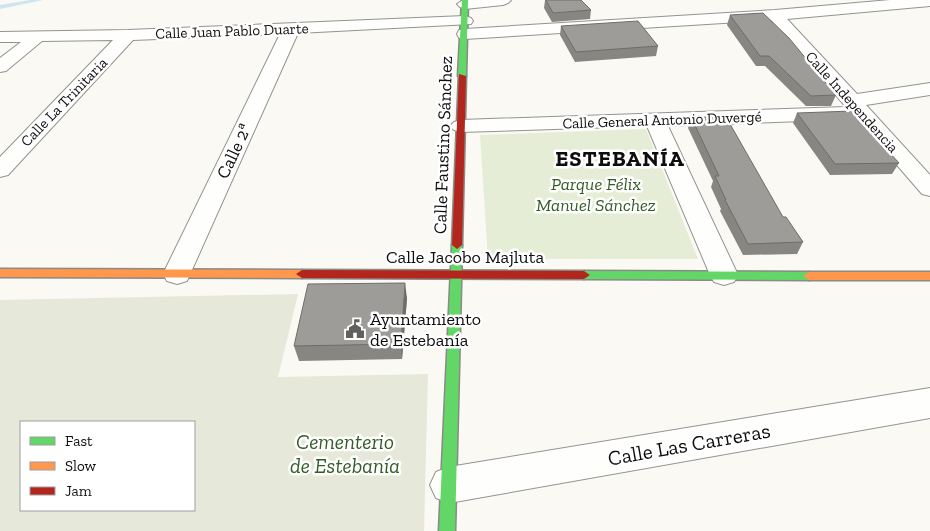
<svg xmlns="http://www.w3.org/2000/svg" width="930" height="531" font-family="'Zilla Slab',serif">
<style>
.green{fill:#e5edd6}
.cemetery{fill:#e6e9d9;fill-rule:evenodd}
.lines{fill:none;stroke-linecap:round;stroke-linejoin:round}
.stream{fill:#cee5f0;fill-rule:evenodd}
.street-casing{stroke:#949391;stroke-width:2}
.fast-casing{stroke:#8a8a87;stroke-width:3}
.slow-casing{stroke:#8a8a87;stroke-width:3}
.jam-casing{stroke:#8a8a87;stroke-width:3}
.street{fill:#fefefd;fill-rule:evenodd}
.fast{fill:#63d668;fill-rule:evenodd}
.slow{fill:#ff974d;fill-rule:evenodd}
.jam{fill:#b3261e;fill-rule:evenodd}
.wall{fill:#878683}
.shaded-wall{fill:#6e6d6a}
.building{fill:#9d9c98;stroke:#6e6d6a}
.labels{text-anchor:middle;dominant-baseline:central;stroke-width:5;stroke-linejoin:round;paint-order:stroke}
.far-street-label{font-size:15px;fill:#0d0d0d;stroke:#fff}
.street-label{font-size:18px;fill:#0d0d0d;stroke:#fff}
.park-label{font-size:18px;font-style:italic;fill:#345c26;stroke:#fff}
.poi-label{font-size:18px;fill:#0d0d0d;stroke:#fff;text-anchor:start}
.near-park-label{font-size:21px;font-style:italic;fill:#345c26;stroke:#fff}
.near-street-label{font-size:21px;fill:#0d0d0d;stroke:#fff}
.district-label{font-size:22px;font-weight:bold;letter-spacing:1px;fill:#0d0d0d;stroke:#fff}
</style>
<rect width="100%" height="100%" fill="#faf9f3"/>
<!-- green -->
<path class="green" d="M646,129L698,259H488L480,135Z"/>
<!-- cemetery -->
<path class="cemetery" d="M298,294L278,377L428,374L424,531H0V300ZM21,422H194V510H21Z"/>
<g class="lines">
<!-- stream -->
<path class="stream" d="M30,0H43L0,9V5Z"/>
<!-- street casing -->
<g class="street-casing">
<path id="street" d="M463,0H511L508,3L503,5L465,9L460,7L457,4Z
M890,0H930V6L787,19L857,94L930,83V95L866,105L930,175V196L922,194L857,119L668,126L738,275L734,282L724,285L714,282L710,275L647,126L461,132L454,130L450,126L454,122L461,120L846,107L771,20L465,39L459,38L457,34L459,30L465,29L775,10Z
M465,16L471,18L473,21L471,24L298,33L187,281L177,284L167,281L163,274L280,34L133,40L8,175L0,177V157L113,40L42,41L6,71L0,72V58L21,42H0V32L128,30Z
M930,388V418L449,503L436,498L430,485L436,472L449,467Z"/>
</g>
<!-- fast casing -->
<g class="fast-casing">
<path id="fast" d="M462,0H468L466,76L462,78L458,76Z
M457,241L462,245L455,531H439L452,245Z
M584,271L809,272L815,276L809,280L584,279L578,275Z"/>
</g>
<!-- slow casing -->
<g class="slow-casing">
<path id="slow" d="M0,269L302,270L308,274L302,278L0,277Z
M809,272H930V280H809L803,276Z"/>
</g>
<!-- jam casing -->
<g class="jam-casing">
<path id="jam" d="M459,74L466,76L462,245L457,249L452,245Z
M302,270L584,271L590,275L584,279L302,278L296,274Z"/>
</g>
<!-- street -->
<use href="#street" class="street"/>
<!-- fast -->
<use href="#fast" class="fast"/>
<!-- slow -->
<use href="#slow" class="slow"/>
<!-- jam -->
<use href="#jam" class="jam"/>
</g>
<!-- wall -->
<path class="wall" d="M545,0H581L591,10L590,19L552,22L544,8Z
M730,15L836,95L831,106H806L765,66H756L727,25Z
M561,26L658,46L656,56L575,62L560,35Z
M797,113L899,163L892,174L830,175L793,123Z
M691,117L783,217L803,242L797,254L743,255L720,211L721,209L711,187L713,181L688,128Z
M407,298L402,359L299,361L294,346Z"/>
<!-- shaded-wall -->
<path class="shaded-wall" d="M405,283L407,298L402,359L401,344Z"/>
<!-- building -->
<path class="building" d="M546,0H581L591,10L553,13Z
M763,13L789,38L836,95L811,96L769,56H760L730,15Z
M638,21L658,46L576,52L561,26Z
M852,111L899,163L835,164L797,113Z
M691,117H726L783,217H786L803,242L748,244L725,200H726L715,176H719Z
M405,283L401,344L294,346L308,284Z"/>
<!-- icons -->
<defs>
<g id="civic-bare" transform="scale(1.5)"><path d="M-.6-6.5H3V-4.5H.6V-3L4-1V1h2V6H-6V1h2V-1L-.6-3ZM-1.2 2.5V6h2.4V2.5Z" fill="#60605e" stroke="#fff" stroke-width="2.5" paint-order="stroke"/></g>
</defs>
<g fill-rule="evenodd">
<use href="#civic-bare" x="355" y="329"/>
</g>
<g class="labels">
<!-- far-street labels -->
<g class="far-street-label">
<text transform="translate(232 31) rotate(-2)">Calle Juan Pablo Duarte</text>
<text transform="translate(64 102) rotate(-46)">Calle La Trinitaria</text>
<text transform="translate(852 102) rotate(48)">Calle Independencia</text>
<text transform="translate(662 120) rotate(-2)">Calle General Antonio Duvergé</text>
</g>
<!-- street labels -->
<g class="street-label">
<text transform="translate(443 145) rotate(-88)">Calle Faustino Sánchez</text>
<text transform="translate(234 151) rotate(-65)">Calle 2ª</text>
<text x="465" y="257">Calle Jacobo Majluta</text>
</g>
<!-- park labels -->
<g class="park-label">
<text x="596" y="184">Parque Félix<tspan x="596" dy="21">Manuel Sánchez</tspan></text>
</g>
<!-- poi labels -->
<g class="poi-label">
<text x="370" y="319">Ayuntamiento<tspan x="370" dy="21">de Estebanía</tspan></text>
</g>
<!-- near-park labels -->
<g class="near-park-label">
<text x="345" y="441">Cementerio<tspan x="345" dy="24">de Estebanía</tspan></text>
</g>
<!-- near-street labels -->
<g class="near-street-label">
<text transform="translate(689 444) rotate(-10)">Calle Las Carreras</text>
</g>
<!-- district labels -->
<g class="district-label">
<text x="620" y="158">ESTEBANÍA</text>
</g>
</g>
<!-- legend -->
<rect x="20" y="421" width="175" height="90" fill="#ffffff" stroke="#9e9e9e"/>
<rect x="30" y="437" width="25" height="8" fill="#63d668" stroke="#9e9e9e"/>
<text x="65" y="446" font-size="15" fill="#0d0d0d">Fast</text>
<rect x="30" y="462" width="25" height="8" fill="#ff974d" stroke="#9e9e9e"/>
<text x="65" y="471" font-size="15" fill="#0d0d0d">Slow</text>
<rect x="30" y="487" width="25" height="8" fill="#b3261e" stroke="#9e9e9e"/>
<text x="65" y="496" font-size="15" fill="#0d0d0d">Jam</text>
</svg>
